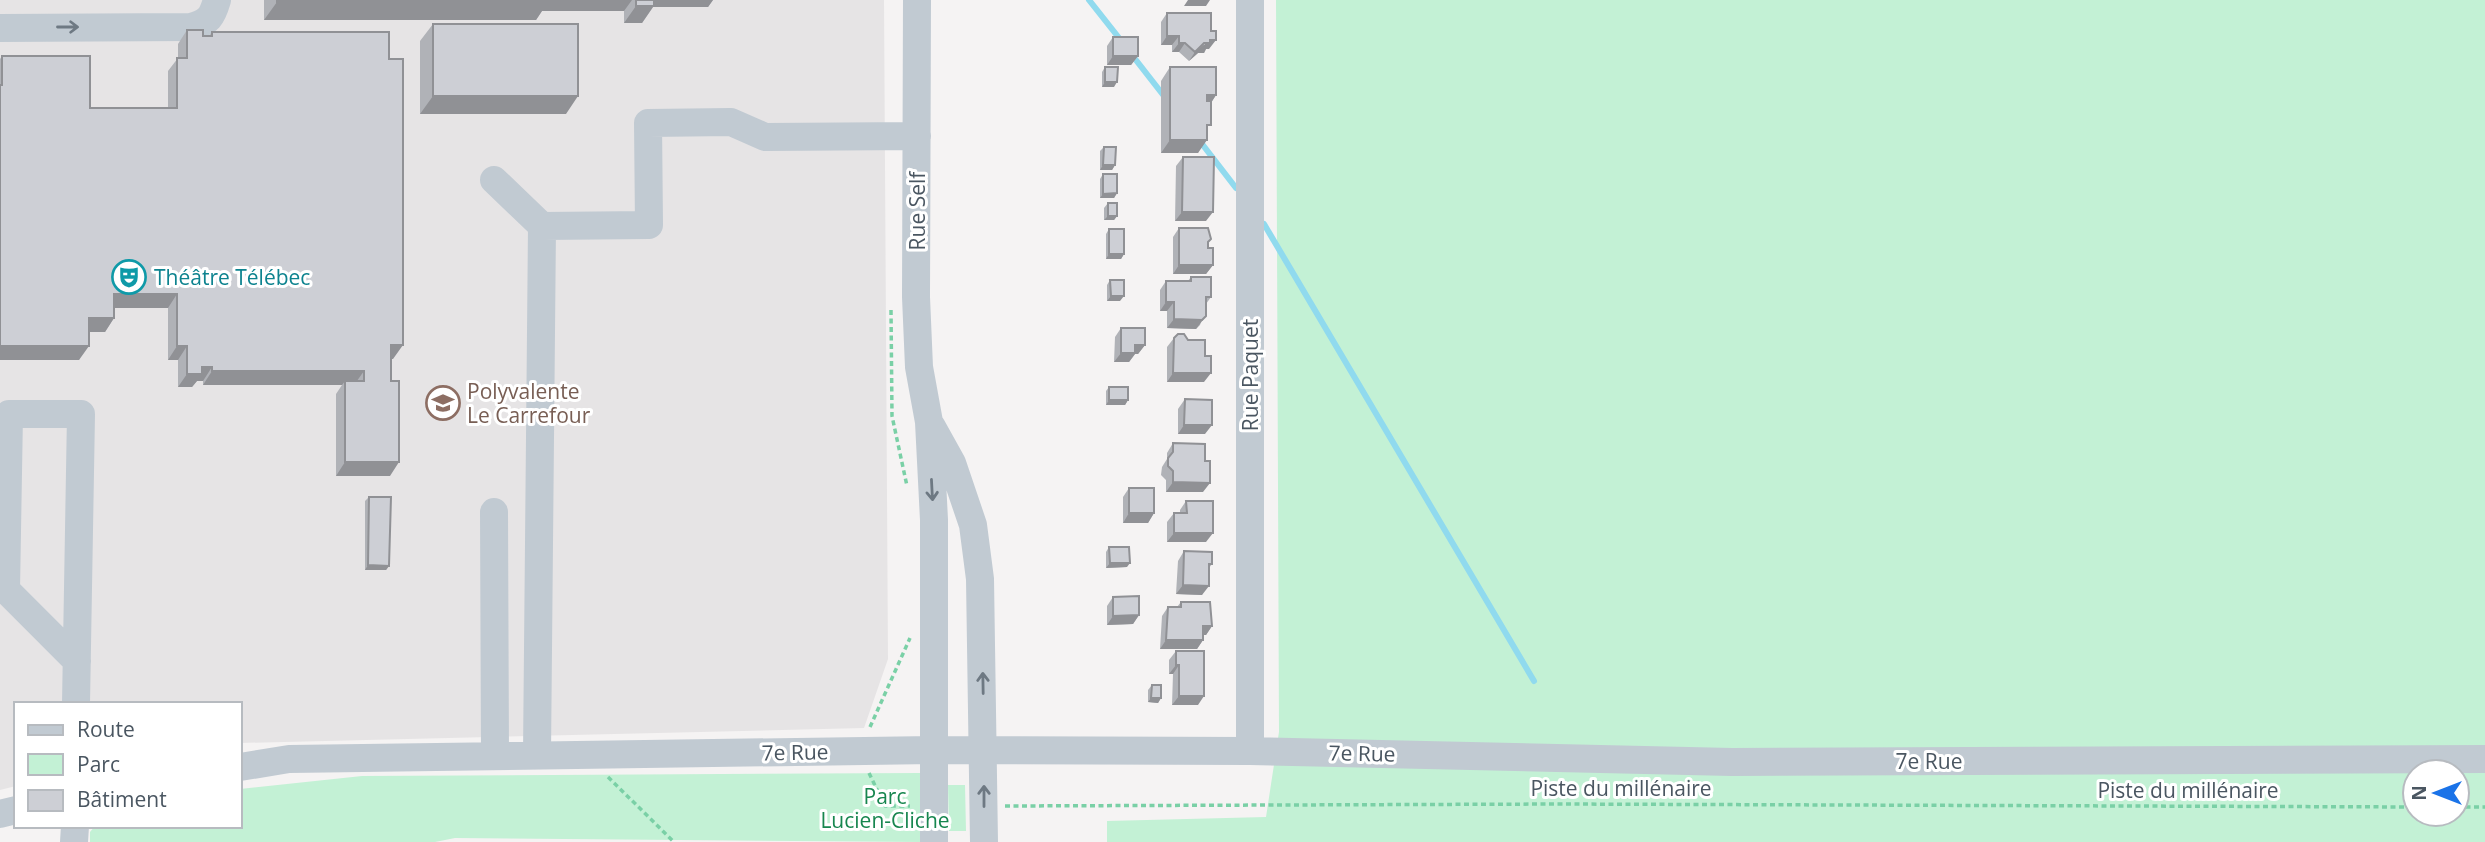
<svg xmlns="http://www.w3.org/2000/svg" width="2485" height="842" font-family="'Open Sans',sans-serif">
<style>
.education{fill:#e6e4e5}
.green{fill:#c3f1d5;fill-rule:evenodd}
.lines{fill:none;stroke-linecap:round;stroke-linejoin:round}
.stream{stroke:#90daee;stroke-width:6}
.path{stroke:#7ad0a6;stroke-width:3.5;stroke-dasharray:5 3.5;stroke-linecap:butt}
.minor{stroke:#c1cad2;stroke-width:28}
.wall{fill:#b0b2b7}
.shaded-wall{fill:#909195}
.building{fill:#cdcfd5;stroke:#909195;stroke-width:2}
.oneway{stroke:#6e7983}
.labels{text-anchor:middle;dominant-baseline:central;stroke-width:6;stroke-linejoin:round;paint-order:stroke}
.street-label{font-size:21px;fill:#4a5661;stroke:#fff}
.culture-label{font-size:21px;fill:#0d838f;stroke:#fff;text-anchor:start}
.education-label{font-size:21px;fill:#785e54;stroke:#fff;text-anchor:start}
.park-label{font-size:21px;fill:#17864f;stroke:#fff}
</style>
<rect width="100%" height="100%" fill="#f5f3f3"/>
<!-- education -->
<path class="education" d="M0,0H884L888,659L864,728L240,743V704H16V786L0,790Z"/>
<!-- green -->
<path class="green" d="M1276,0H2485V842H1107V821L1266,817L1279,732ZM2415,772H2457V814H2415Z
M920,773V842L455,838L435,842H90V832L95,826H240V789L362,776Z
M948,785H965L966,831H949Z"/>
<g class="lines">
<!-- stream -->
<path class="stream" d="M1089,0L1123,43
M1132,55L1164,96
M1199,140L1236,188
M1264,224L1534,681"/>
<!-- path -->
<path class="path" d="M891,310L892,416L907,486
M870,727L910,638
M869,773L885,806H910
M608,777L674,842
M1005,806L1559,804L2415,807
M2457,807H2485"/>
<!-- minor -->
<path class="minor" d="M917,0L916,297L919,367L929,422L934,520V842
M0,28L191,27C209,22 212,17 217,0
M494,180L542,226L537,755
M542,226L649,225L648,123L731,122L765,137L917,136
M932,427L952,463L973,525L980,579L984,842
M494,512L495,756
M76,704L81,414H9L6,590L77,661
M1250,751V0
M240,767L289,759L933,750L1250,751L1732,762L2485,759
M0,814L16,810
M74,842L75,826"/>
</g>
<!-- wall -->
<path class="wall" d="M264,0H713L708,7H653L642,23H624V11H542L536,20H264Z
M1167,13L1209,49H1206L1204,53H1198L1189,61L1179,52H1172V45H1161V22Z
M433,24L566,114H420V41Z
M187,30L203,36H209L212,32L393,359H391L390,476H336V394L342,385H203V381H197L192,387H178V360H168V308H114V318L105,332H89L79,360H0V59L2,56L90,108H168V71L178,58V44Z
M1113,37L1138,56L1131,65H1107V46Z
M1105,67L1114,87H1102V72Z
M1170,67L1216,95L1211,103L1207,131L1198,153H1161V81Z
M1104,147L1115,165L1112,170H1100V151Z
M1183,157L1206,221H1175L1176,166Z
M1103,174L1117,193L1114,198H1100V179Z
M1108,203L1117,216L1114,220H1104V208Z
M1179,228L1211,239L1208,243V248L1213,265L1206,274H1173V237Z
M1109,229L1124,254L1121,259H1106V234Z
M1191,277L1211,297L1206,304L1200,325L1196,329L1167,328V311H1160V290L1166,281H1188Z
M1110,280L1120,301H1107V285Z
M1121,328L1145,345L1138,354H1135L1129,362H1114L1115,337Z
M1174,338L1204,382H1167V347Z
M1109,387L1128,400L1125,405H1106V391Z
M1185,399L1205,434H1178V409Z
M1173,443L1203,492H1166V480L1161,475L1162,467L1167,459V453Z
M1129,488L1154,513L1148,523H1123V497Z
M369,497L389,566L386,570H365V501Z
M1186,501L1206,542H1167V522L1174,513H1180V510Z
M1109,547L1127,567L1106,568V552Z
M1184,551L1212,564L1209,568L1202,595L1176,594L1178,561Z
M1113,597L1139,615L1133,624L1107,625V606Z
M1181,602L1212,626L1206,635H1203V640L1197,649H1160L1162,616L1168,607H1177Z
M1176,651L1198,705H1172L1173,674H1169V660Z
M1152,685L1161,698L1158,703L1148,702V690Z"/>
<!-- shaded-wall -->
<path class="shaded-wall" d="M543,0H632L624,11H542L536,20H264L277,2Z
M647,0H713L708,7H653L642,23H624L636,6Z
M1188,0H1210L1206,6H1184Z
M1167,36H1179L1172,45H1161Z
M1210,40H1216L1209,49H1206L1204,53H1198L1189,61L1195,52Z
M1179,43H1185L1179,52H1172Z
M1113,56H1138L1131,65H1107Z
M1105,82H1117L1114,87H1102Z
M1207,95H1216L1207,109Z
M433,96H578L566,114H420Z
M1170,140H1207L1198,153H1161Z
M1103,165H1115L1112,170H1100Z
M1117,193L1114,198H1100L1103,194Z
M1182,212H1213L1206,221H1175Z
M1108,216H1117L1114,220H1104Z
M1109,254H1124L1121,259H1106Z
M1179,265H1213L1206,274H1173Z
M114,294H177L168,308H105Z
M1111,296H1124L1120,301H1107Z
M1166,302H1174L1167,311H1160Z
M1206,316L1196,329L1167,328L1174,319Z
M89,318H114L105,332H79Z
M391,345H403L393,359H381Z
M1135,345H1145L1138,354H1135L1129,362H1114L1121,353Z
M0,346H89L79,360H0Z
M177,346H187L178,360H168Z
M202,367H212L203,381H197L192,387H178L187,374Z
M212,371H364L354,385L345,381L342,385H203Z
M1173,373H1211L1204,382H1167Z
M1109,400H1128L1125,405H1106Z
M1184,425H1212L1205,434H1178Z
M345,462H399L390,476H336Z
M1173,482L1210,483L1203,492H1166Z
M1129,513H1154L1148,523H1123Z
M1174,533H1213L1206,542H1167Z
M1110,563H1130L1127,567L1106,568Z
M368,565L389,566L386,570H365Z
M1183,585L1209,586L1202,595L1176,594Z
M1139,615L1133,624L1107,625L1113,616Z
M1203,626H1212L1206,635H1197Z
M1166,640H1203L1197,649H1160Z
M1176,665H1179L1173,674H1169Z
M1179,696H1204L1198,705H1172Z
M1151,698H1161L1158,703L1148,702Z"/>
<!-- building -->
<path class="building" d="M277,0H548V2H277Z
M636,0H654V6H636Z
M1167,13H1211V31H1216V40H1210V43H1204L1195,52L1185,43H1179V36H1167Z
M433,24H578V96H433Z
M187,30H203V36H212V32H389V59H403V345H391V381H399V462H345V381H364V371H212V367H202V374H187V346H177V294H114V318H89V346H0V85H2V56H90V108H177V58H187Z
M1113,37H1138V56H1113Z
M1105,67H1118L1117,82H1105Z
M1170,67H1216V95H1207V101H1211V125H1207V140H1170Z
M1104,147H1116L1115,165H1103Z
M1183,157H1214L1213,212H1182Z
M1103,174H1117V193L1103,194Z
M1108,203H1117V216H1108Z
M1179,228H1208L1211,239L1208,242V248H1213V265H1179Z
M1109,229H1124V254H1109Z
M1191,277H1211V297H1206V316L1202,320L1174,319V302H1166V281H1191Z
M1110,280H1124V296H1111Z
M1121,328H1145V345H1135V353H1121Z
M1178,334H1184L1188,340H1205V356H1211V373H1173L1174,338Z
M1109,387H1128V400H1109Z
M1185,399L1212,400V425H1184Z
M1173,443L1205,444V461H1210V483L1173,482V471L1168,466V458L1173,452Z
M1129,488H1154V513H1129Z
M369,497H391L389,566L368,565Z
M1186,501H1213V533H1174V513H1187Z
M1109,547H1129L1130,563H1110Z
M1184,551L1212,552V564H1209V586L1183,585Z
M1139,596V615L1113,616V597Z
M1181,602H1210L1212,626H1203V640H1166L1168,607H1181Z
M1176,651H1204V696H1179V665H1176Z
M1152,685H1161V698H1151Z"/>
<!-- one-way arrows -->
<defs><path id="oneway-shaft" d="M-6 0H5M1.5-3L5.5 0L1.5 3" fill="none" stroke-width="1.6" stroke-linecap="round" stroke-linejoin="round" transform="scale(1.75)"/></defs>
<g class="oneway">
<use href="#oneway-shaft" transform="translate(68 27)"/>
<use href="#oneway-shaft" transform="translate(932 490) rotate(87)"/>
<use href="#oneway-shaft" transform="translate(983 683) rotate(-91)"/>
<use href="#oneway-shaft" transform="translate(984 796) rotate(-90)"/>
</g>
<!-- icons -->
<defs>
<g id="theatre-ring" transform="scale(1.75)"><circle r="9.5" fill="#fff" stroke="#0f9aa8" stroke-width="1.5"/><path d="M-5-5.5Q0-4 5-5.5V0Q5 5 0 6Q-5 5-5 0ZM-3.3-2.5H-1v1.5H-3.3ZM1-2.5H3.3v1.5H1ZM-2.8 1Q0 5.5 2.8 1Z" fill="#0f9aa8"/></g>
<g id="school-ring" transform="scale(1.75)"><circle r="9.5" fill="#fff" stroke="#8d6e63" stroke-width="1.5"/><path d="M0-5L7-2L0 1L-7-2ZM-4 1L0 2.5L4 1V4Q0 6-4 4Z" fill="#8d6e63"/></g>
</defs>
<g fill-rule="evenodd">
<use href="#theatre-ring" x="129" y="277"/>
<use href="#school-ring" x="443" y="403"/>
</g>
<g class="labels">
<!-- street labels -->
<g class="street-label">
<text transform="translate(917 211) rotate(-90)">Rue Self</text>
<text transform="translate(1250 375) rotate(-90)">Rue Paquet</text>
<text transform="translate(795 752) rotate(-1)">7e Rue</text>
<text transform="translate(1362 753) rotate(1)">7e Rue</text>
<text x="1929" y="761">7e Rue</text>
<text x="1621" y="788">Piste du millénaire</text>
<text x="2188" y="790">Piste du millénaire</text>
</g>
<!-- culture labels -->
<g class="culture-label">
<text x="154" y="277">Théâtre Télébec</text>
</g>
<!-- education labels -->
<g class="education-label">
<text x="467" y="391">Polyvalente<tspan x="467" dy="24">Le Carrefour</tspan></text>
</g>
<!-- park labels -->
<g class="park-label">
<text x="885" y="796">Parc<tspan x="885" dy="24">Lucien-Cliche</tspan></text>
</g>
</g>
<!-- legend -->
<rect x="14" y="702" width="228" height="126" fill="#ffffff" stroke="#b7bbc0" stroke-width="2"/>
<rect x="28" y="725" width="35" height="10" fill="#c1cad2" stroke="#b7bbc0" stroke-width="2"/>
<text x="77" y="737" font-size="21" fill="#4a5661">Route</text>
<rect x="28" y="754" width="35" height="21" fill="#c3f1d5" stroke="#b7bbc0" stroke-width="2"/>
<text x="77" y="772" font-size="21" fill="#4a5661">Parc</text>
<rect x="28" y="790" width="35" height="21" fill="#cdcfd5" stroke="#b7bbc0" stroke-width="2"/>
<text x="77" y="807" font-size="21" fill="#4a5661">Bâtiment</text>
<!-- north arrow -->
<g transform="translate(2436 793) rotate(270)"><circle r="33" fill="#ffffff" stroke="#b7bbc0" stroke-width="2"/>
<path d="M0-5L12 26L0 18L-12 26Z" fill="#1a73e8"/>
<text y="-10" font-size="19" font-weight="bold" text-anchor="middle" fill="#4a5661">N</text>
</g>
</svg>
